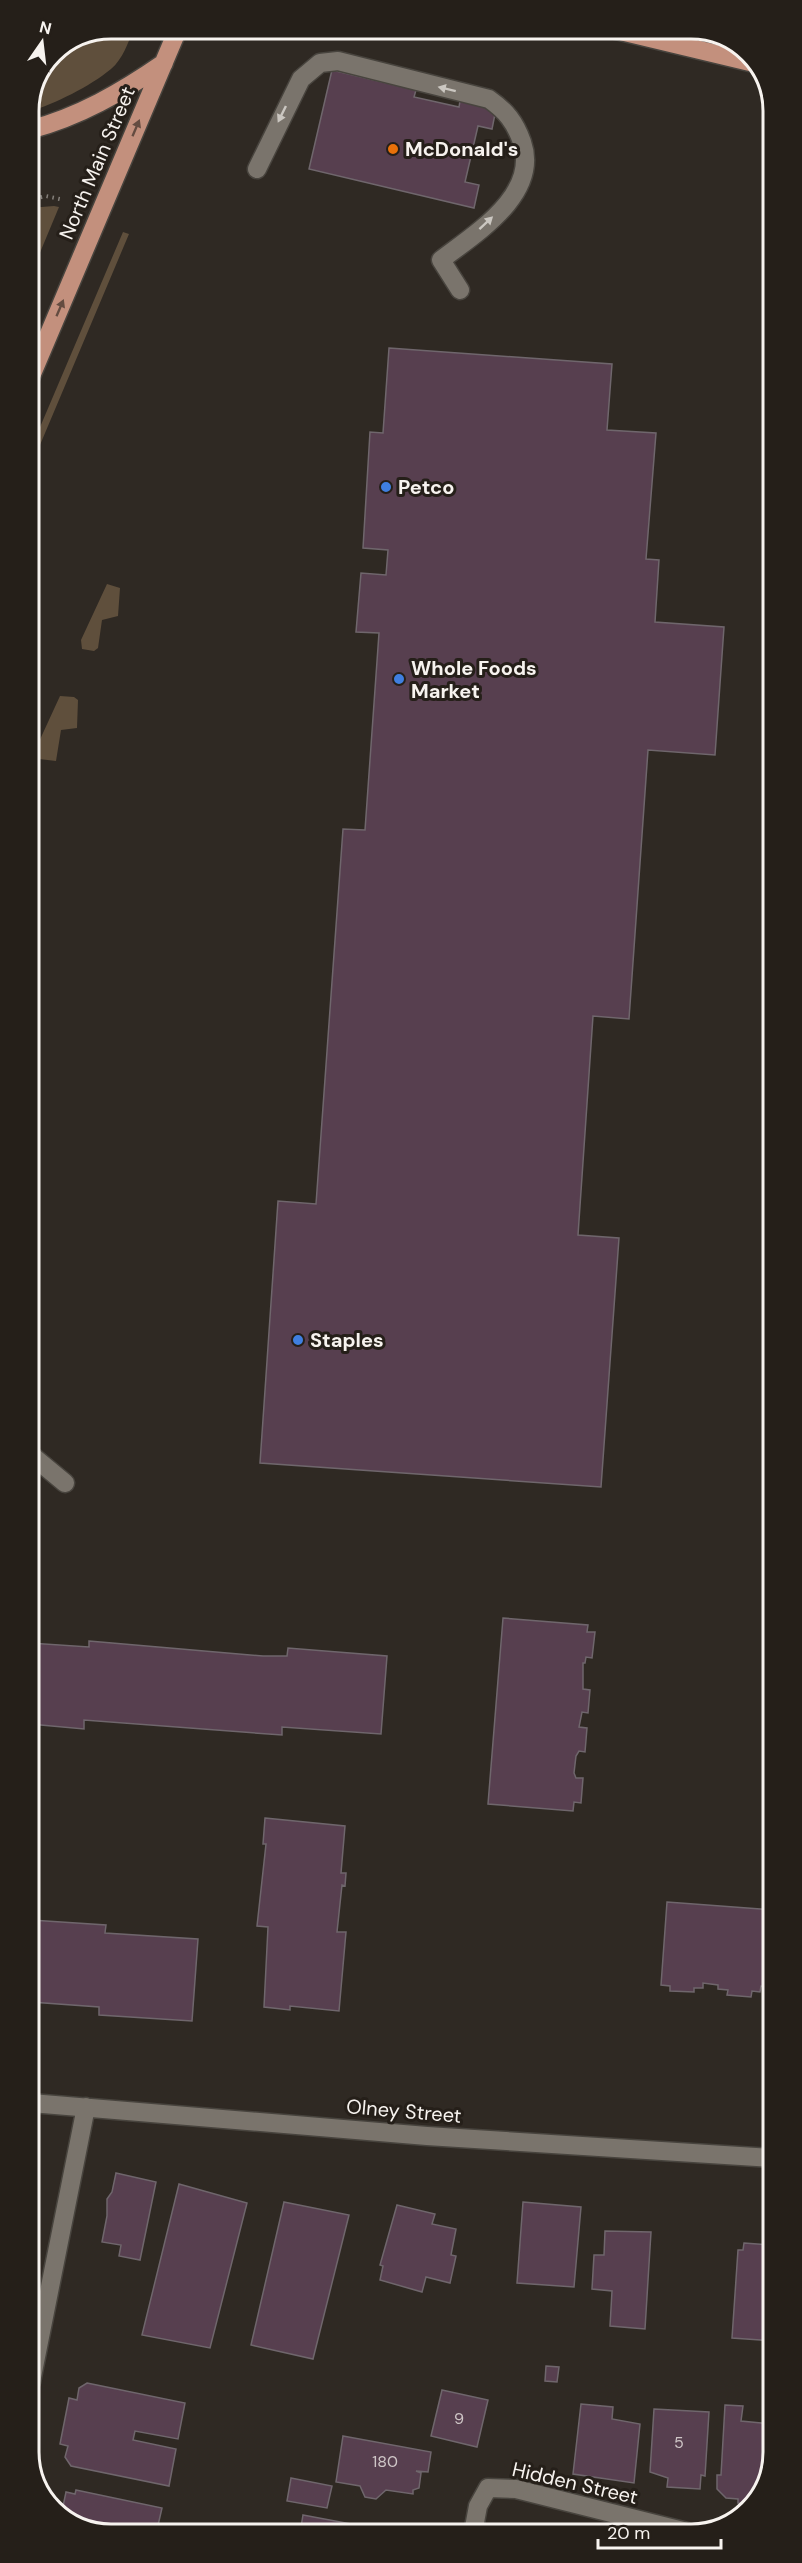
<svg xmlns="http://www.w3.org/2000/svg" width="802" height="2563" font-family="'DM Sans',sans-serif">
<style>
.green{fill:#5f4f3c}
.building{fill:#573f4f;stroke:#6f666c;stroke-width:1.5}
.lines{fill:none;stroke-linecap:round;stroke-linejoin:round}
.minor-casing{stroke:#48443e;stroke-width:21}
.major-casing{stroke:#48443e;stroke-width:21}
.path{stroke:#85807b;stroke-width:4;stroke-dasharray:1.5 4.5;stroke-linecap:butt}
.minor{stroke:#7a746c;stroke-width:18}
.major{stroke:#c3907d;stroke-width:18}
.oneway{fill:#cbc7c1}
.oneway2{fill:#644c41}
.food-dot{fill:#e8710a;stroke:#251f19;stroke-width:2}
.shop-dot{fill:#3f7fe0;stroke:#251f19;stroke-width:2}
.labels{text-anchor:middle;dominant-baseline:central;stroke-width:6;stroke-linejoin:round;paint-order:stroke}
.number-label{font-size:16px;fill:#cfc6c7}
.poi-label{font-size:20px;font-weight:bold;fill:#f7f3ef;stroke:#251f19;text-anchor:start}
.street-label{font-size:20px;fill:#f7f3ef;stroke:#251f19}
.rim{fill:none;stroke:#f7f3ef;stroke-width:3}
</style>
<rect width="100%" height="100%" fill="#2f2923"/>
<!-- green -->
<path class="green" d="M111,29H134C128,42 123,59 111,69C89,87 56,103 29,112L53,53Z
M54,206L59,207L29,279V208Z
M123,232L129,234L29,471V453Z
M107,584L120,588L118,616L102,620L98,648L94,651L82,649L81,640Z
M60,696L74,697L78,700L77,728L61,730L56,761L39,759L36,754L37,746Z"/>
<!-- building -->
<path class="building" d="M332,70L416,90L414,97L459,107L460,101L496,109L492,129L478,126L465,182L479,185L474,208L309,169Z
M389,348L612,364L607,430L656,433L646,559L659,560L655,622L724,627L715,755L648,750L629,1019L593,1016L578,1235L619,1238L601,1487L260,1463L278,1201L316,1204L343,829L365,830L379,633L356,632L361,573L386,575L388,550L363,548L370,432L383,433Z
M503,1618L588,1625L587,1632H595L592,1658L586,1657L585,1663H583V1689L590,1690L588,1713L582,1712L579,1727L587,1728L585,1752L579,1751L576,1756L574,1773L576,1778H583L581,1803L574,1802L573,1811L488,1804Z
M89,1641L263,1656H287L288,1648L387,1656L381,1734L282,1727V1735L84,1720V1729L30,1724V1643L89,1647Z
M265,1818L345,1826L341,1873H346L345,1886L342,1885L337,1932H346L339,2011L290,2006V2010L264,2007L268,1927L257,1926L266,1844H263Z
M667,1902L773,1910V1987L761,1986L760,1992L752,1991L751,1997L727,1995L728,1990L718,1989V1985L703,1983V1988H694V1992L670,1991V1986L661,1985Z
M31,1920L106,1925L105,1933L198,1939L192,2021L99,2015V2007L31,2002Z
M116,2173L156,2182L140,2260L119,2256L121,2245L102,2242L107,2216V2199L112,2192Z
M179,2184L247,2203L210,2348L142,2335Z
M284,2202L349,2215L313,2359L251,2345Z
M523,2202L581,2207L574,2287L517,2283Z
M397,2205L435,2214L432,2224L456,2229L451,2255L456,2256L450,2283L426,2277L422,2292L380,2280L383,2266L380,2265Z
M605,2231L651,2232L645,2329L610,2326L612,2291L592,2289L594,2255H604Z
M744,2243L773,2245V2341L732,2338L738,2250H743Z
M546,2366L559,2367L557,2382L545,2381Z
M87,2383L185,2403L178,2439L135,2431L133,2440L176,2449L169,2486L71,2466L65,2457L68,2446L60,2444L69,2398L77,2400L79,2388Z
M442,2390L488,2400L477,2447L431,2436Z
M581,2404L613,2407L612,2419L640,2424L634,2483L573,2474Z
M725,2405L743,2406L741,2421L773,2424V2452L754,2504L738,2503V2499L726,2498L717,2489V2475H721Z
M654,2409L709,2412L705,2476L701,2475L700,2489L667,2487L668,2478L650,2472Z
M343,2436L431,2452L428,2472L416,2471L421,2473L419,2488L413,2490V2494L386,2490L376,2499L365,2497L360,2486L336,2482Z
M291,2478L332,2486L327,2508L287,2501Z
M76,2490L162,2508L156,2534H106L61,2516L66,2492L75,2494Z
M303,2515L399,2533L287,2534L288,2527H301Z"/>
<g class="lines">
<!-- minor casing -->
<g class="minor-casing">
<path id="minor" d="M257,169L301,79L320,63L338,61L489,99C506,111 515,122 522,142C540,194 476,233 441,260L460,290
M30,1454L65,1483
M31,2103L427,2136L773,2158
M31,2382L86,2107
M473,2533L478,2506L488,2488L516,2489L687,2532"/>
</g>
<!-- major casing -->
<g class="major-casing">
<path id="major" d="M612,29L754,63
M29,130C79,117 122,92 164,63
M29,381L178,29"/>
</g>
<!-- path -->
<path class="path" d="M29,200L46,196L64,200"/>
<!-- minor -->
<use href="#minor" class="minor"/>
<!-- major -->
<use href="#major" class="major"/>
</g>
<!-- one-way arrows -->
<defs><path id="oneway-solid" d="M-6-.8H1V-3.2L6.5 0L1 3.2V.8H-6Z" transform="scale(1.5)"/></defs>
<g class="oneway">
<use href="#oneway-solid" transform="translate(447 89) rotate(-166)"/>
<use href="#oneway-solid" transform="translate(282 114) rotate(116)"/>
<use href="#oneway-solid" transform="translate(486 223) rotate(-43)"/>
</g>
<g class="oneway2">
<use href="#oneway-solid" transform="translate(136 128) rotate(-67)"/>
<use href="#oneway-solid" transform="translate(60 308) rotate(-67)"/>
</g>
<!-- markers -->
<circle class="food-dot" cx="393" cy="149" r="6"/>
<g class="shop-dot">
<circle cx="386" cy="487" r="6"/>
<circle cx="399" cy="679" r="6"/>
<circle cx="298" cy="1340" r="6"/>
</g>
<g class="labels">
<!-- number labels -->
<g class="number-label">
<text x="459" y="2418">9</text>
<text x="679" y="2442">5</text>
<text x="385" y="2461">180</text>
</g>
<!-- poi labels -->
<g class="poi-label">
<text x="405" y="149">McDonald's</text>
<text x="398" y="487">Petco</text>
<text x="411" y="668">Whole Foods<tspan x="411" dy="23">Market</tspan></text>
<text x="310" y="1340">Staples</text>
</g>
<!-- street labels -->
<g class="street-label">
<text transform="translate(97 163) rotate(-67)">North Main Street</text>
<text transform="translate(404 2111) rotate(5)">Olney Street</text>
<text transform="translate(575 2483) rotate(13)">Hidden Street</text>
</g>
</g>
<!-- crop -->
<path d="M0 0H802V2563H0ZM111 39H691A72 72 0 0 1 763 111V2452A72 72 0 0 1 691 2524H111A72 72 0 0 1 39 2452V111A72 72 0 0 1 111 39Z" fill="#251f19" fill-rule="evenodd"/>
<path class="rim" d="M111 39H691A72 72 0 0 1 763 111V2452A72 72 0 0 1 691 2524H111A72 72 0 0 1 39 2452V111A72 72 0 0 1 111 39Z"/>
<!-- north arrow -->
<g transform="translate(42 42) rotate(14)" stroke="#251f19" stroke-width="4.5" paint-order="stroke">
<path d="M0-4.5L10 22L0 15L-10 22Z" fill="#f7f3ef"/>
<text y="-9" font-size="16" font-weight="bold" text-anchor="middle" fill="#f7f3ef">N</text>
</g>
<!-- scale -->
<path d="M598 2539v9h123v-9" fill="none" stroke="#f7f3ef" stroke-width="3"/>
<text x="607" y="2539" font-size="18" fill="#f7f3ef" stroke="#251f19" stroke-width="4.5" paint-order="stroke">20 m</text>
</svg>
